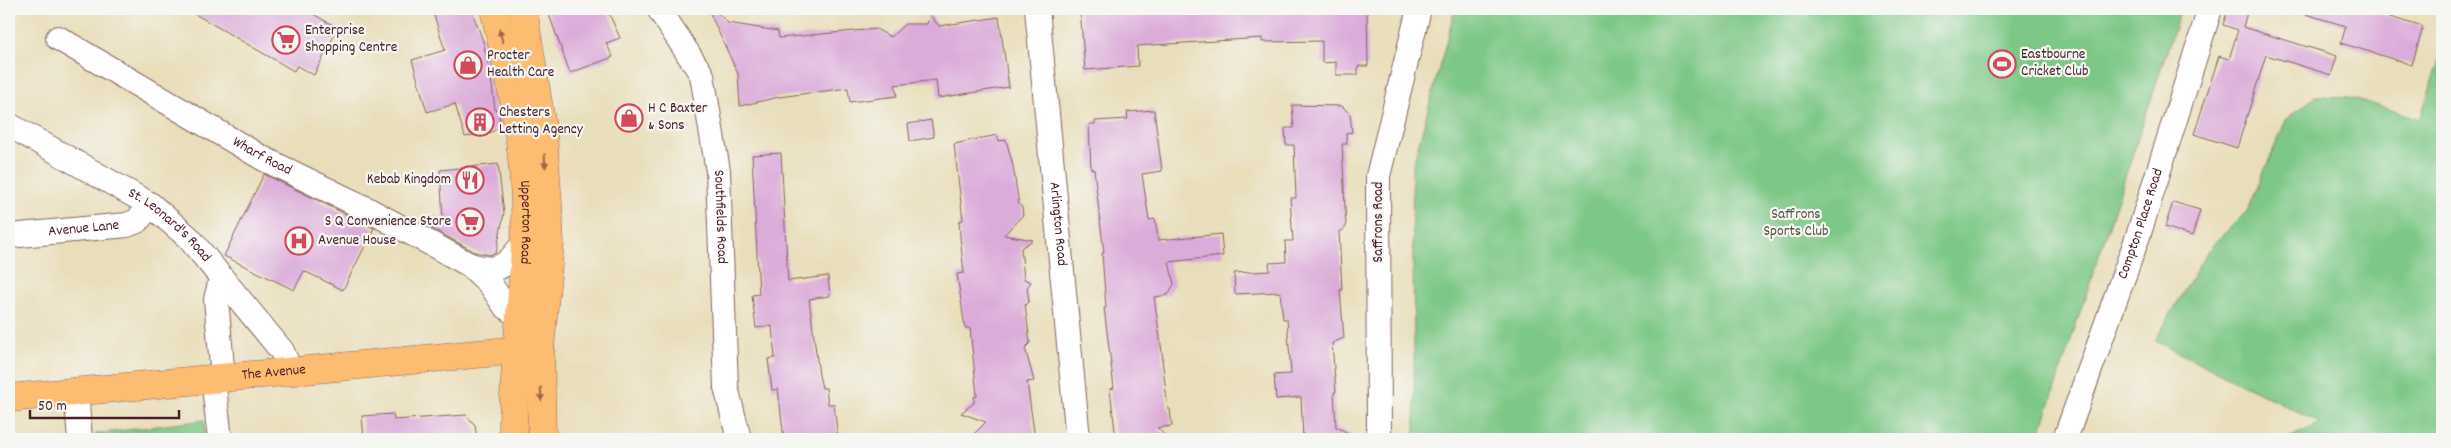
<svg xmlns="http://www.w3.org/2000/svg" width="2451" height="448" font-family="Dekko,sans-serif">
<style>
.green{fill:#7dc886;stroke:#647458}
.building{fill:#dbabd9}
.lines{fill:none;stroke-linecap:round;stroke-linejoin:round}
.minor-casing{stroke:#82625d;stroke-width:26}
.primary-casing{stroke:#82625d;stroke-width:29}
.minor{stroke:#fff;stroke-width:24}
.primary{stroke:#febc70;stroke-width:28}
.oneway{fill:#9b664a}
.labels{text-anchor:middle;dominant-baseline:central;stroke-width:4.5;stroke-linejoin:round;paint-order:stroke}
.poi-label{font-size:15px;fill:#4a1f2b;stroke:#f6f6f2;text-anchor:start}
.street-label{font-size:15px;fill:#4a1f2b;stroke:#f6f6f2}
.park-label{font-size:15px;fill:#595246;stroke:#f6f6f2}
</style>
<rect width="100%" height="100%" fill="#f6f6f2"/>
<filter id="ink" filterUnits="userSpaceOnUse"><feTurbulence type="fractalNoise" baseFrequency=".02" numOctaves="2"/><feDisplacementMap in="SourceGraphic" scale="10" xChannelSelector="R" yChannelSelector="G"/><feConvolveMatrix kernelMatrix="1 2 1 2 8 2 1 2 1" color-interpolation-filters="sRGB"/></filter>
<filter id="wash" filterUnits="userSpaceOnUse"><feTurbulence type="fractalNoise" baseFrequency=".0096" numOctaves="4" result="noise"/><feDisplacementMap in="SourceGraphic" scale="20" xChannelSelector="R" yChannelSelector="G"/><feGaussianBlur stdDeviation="1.12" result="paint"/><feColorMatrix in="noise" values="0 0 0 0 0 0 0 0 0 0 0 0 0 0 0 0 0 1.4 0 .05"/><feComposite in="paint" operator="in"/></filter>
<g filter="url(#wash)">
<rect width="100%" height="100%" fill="#e9deba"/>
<!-- green -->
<path class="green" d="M1455,9H2181L2038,439H1415L1412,169Z
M2442,51V439H2286L2321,423L2155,341L2208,250L2247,211L2286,120L2316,96L2350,97L2420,119Z
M204,420L205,439H96V434Z"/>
<g id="blocks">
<!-- building -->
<path class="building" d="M186,9H304L338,28L314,75L297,66L294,71Z
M432,9H471L483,41L491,77L495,110L499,109L500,126L492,132L465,137L455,104L427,112L412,60L445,50Z
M547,9H607L620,38L606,43L613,57L570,73Z
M708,9H714L728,23L778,31L779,38L876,29L891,37L905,24H927L930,15L939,26L999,17L1009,87L938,98L936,80L895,85L897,96L850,102L848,88L779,97L740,106L738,74Z
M1080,9H1367L1368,66H1358V75H1336V62L1322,63V41L1262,42V38L1137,46L1138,66L1085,70Z
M2228,9H2248L2243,27L2337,56L2331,75L2266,55L2237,148L2194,134L2219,56L2229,59L2238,30L2223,25Z
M2302,9H2363L2423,27L2412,65L2341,43L2346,26L2302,13Z
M1292,105L1342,106L1350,114L1352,132L1346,133L1347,144H1342L1346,227L1342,231H1339L1342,290H1340L1344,338L1332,343L1336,392H1334L1336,427L1361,439H1303L1301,397L1276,399L1274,375L1291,374L1287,319H1283L1280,292L1235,294L1234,273L1270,271L1269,263L1286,262L1285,241H1293L1290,198H1296L1294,145H1286L1285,128H1294Z
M1154,110L1162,171L1142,174L1149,220L1155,219L1158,240L1221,234L1223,256L1169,262L1174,284L1168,295L1154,297L1163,359H1162L1168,409H1170L1172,426L1157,428L1169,439H1116L1110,389L1114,388L1104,308H1106L1102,253H1104L1094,169H1091L1089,124H1095V121L1128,119L1127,112Z
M931,120L934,137L910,141L908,124Z
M997,135L999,141L1006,140L1013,166L1019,205L1022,207L1023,215L1004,235L1033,240L1021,248L1024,279L1031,282L1027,288L1029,301L1025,305L1030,343L1025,348L1034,381L1027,382L1035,439H969L986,422L961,413L974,403V397L977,396L970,328H965L957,274L964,273L960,236L959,221L963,220L954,144Z
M781,153L788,281L828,276L830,296L809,299L819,375L822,388H826L828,404H834L838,439H784L778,389L772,390L768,359L775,358L772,326L756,328L752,295L759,294L752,155Z
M498,164L504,213L496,253L489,255L475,252L424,224L425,217L443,219L440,170Z
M264,174L374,228L343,290L304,271L294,290L224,256Z
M2173,202L2200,210L2192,236L2165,227Z
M393,414L394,420L466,415L475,425L477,439H364L362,416Z"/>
</g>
</g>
<g filter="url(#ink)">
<use href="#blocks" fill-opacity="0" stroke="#82625d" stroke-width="1"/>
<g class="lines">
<!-- minor casing -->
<g class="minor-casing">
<g id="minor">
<path id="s1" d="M659,9L702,75L718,171L726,387L739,439"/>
<path id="s2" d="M1037,9L1078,439"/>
<path id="s3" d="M58,38L264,159L367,209L470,265L490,284L505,306L518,316"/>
<path id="s4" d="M9,125L151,205L189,238L282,351L290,370"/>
<path id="s5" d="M9,236L127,225L137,221L151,205"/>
<path d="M470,265C501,275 508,264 525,241"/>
<path d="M221,280L216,299L223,378"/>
<path d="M213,378L220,439"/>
<path d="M76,392L80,439"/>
<path d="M1379,439L1378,176L1419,9"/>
<path id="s6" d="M2065,439L2138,236L2210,9"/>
</g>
</g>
<!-- primary casing -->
<g class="primary-casing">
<g id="primary">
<path id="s7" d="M494,9C513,86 528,162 525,242C523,308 512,372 513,439"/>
<path d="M523,9L543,134L548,205L550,243L540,348L542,439"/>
<path id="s8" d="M9,398L540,348"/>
</g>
</g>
<!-- minor -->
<use href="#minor" class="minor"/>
<!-- primary -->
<use href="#primary" class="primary"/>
</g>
<!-- one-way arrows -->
<defs><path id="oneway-solid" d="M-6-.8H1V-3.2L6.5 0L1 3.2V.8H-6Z" transform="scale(1.25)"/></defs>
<g class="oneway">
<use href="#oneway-solid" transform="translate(501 36) rotate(-103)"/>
<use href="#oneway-solid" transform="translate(545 161) rotate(87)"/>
<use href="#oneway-solid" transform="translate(541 394) rotate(88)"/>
</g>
</g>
<!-- icons -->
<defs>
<g id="supermarket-ring" transform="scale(1.4375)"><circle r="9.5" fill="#f6f6f2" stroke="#d1495b" stroke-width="1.5"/><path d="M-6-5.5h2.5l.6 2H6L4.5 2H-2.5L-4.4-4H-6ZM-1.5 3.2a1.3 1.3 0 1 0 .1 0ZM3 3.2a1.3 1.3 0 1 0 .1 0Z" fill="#d1495b"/></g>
<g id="stadium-ring" transform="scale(1.4375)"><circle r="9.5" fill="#f6f6f2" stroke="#d1495b" stroke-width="1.5"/><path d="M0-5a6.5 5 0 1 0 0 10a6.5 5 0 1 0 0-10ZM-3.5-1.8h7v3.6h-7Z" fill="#d1495b"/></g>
<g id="shop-ring" transform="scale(1.4375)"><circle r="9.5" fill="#f6f6f2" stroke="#d1495b" stroke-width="1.5"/><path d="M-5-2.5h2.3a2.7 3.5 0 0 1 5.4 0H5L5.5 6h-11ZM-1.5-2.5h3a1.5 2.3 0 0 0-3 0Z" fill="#d1495b"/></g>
<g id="building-ring" transform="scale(1.4375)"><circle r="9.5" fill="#f6f6f2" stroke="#d1495b" stroke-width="1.5"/><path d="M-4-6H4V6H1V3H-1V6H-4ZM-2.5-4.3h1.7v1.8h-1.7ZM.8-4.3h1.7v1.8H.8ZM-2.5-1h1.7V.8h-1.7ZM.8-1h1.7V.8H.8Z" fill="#d1495b"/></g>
<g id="restaurant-ring" transform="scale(1.4375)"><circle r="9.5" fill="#f6f6f2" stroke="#d1495b" stroke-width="1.5"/><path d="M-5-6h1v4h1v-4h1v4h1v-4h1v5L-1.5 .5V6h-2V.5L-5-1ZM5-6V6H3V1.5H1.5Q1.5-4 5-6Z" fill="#d1495b"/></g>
<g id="hospital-ring" transform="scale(1.4375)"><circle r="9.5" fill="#f6f6f2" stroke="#d1495b" stroke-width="1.5"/><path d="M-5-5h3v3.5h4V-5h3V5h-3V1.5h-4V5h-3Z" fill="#d1495b"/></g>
</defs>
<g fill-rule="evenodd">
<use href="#supermarket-ring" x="286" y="40"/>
<use href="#stadium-ring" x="2002" y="64"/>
<use href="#shop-ring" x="468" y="65"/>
<use href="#shop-ring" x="629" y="118"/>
<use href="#building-ring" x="480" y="122"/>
<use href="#restaurant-ring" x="470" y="180"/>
<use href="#supermarket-ring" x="470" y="222"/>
<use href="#hospital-ring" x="299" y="241"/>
</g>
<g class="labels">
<!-- poi labels -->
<g class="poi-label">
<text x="305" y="31">Enterprise<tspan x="305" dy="17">Shopping Centre</tspan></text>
<text x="2021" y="55">Eastbourne<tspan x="2021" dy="17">Cricket Club</tspan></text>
<text x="487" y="56">Procter<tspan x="487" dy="17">Health Care</tspan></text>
<text x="648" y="109">H C Baxter<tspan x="648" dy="17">&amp; Sons</tspan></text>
<text x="499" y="113">Chesters<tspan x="499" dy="17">Letting Agency</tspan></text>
<text x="451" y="180" text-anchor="end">Kebab Kingdom</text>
<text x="451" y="222" text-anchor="end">S Q Convenience Store</text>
<text x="318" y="241">Avenue House</text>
</g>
<!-- street labels -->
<g class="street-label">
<text stroke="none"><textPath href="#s3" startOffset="236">Wharf Road</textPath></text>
<text stroke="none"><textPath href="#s1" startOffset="222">Southfields Road</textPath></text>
<text transform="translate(1379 222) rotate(-90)">Saffrons Road</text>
<text stroke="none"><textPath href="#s7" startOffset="216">Upperton Road</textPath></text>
<text stroke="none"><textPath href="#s2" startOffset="216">Arlington Road</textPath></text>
<text stroke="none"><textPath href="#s6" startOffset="228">Compton Place Road</textPath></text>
<text stroke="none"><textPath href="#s4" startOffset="190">St. Leonard's Road</textPath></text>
<text stroke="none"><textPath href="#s5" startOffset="75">Avenue Lane</textPath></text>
<text stroke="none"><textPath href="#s8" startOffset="266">The Avenue</textPath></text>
</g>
<!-- park labels -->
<g class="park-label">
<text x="1796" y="215">Saffrons<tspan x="1796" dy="17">Sports Club</tspan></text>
</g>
</g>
<!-- margin -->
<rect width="2451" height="448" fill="none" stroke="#f6f6f2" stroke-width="30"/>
<!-- scale -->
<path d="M30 410v8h149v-8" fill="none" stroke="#4a1f2b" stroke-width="2.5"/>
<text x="38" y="410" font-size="15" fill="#4a1f2b" stroke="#f6f6f2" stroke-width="4" paint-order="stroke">50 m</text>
</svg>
